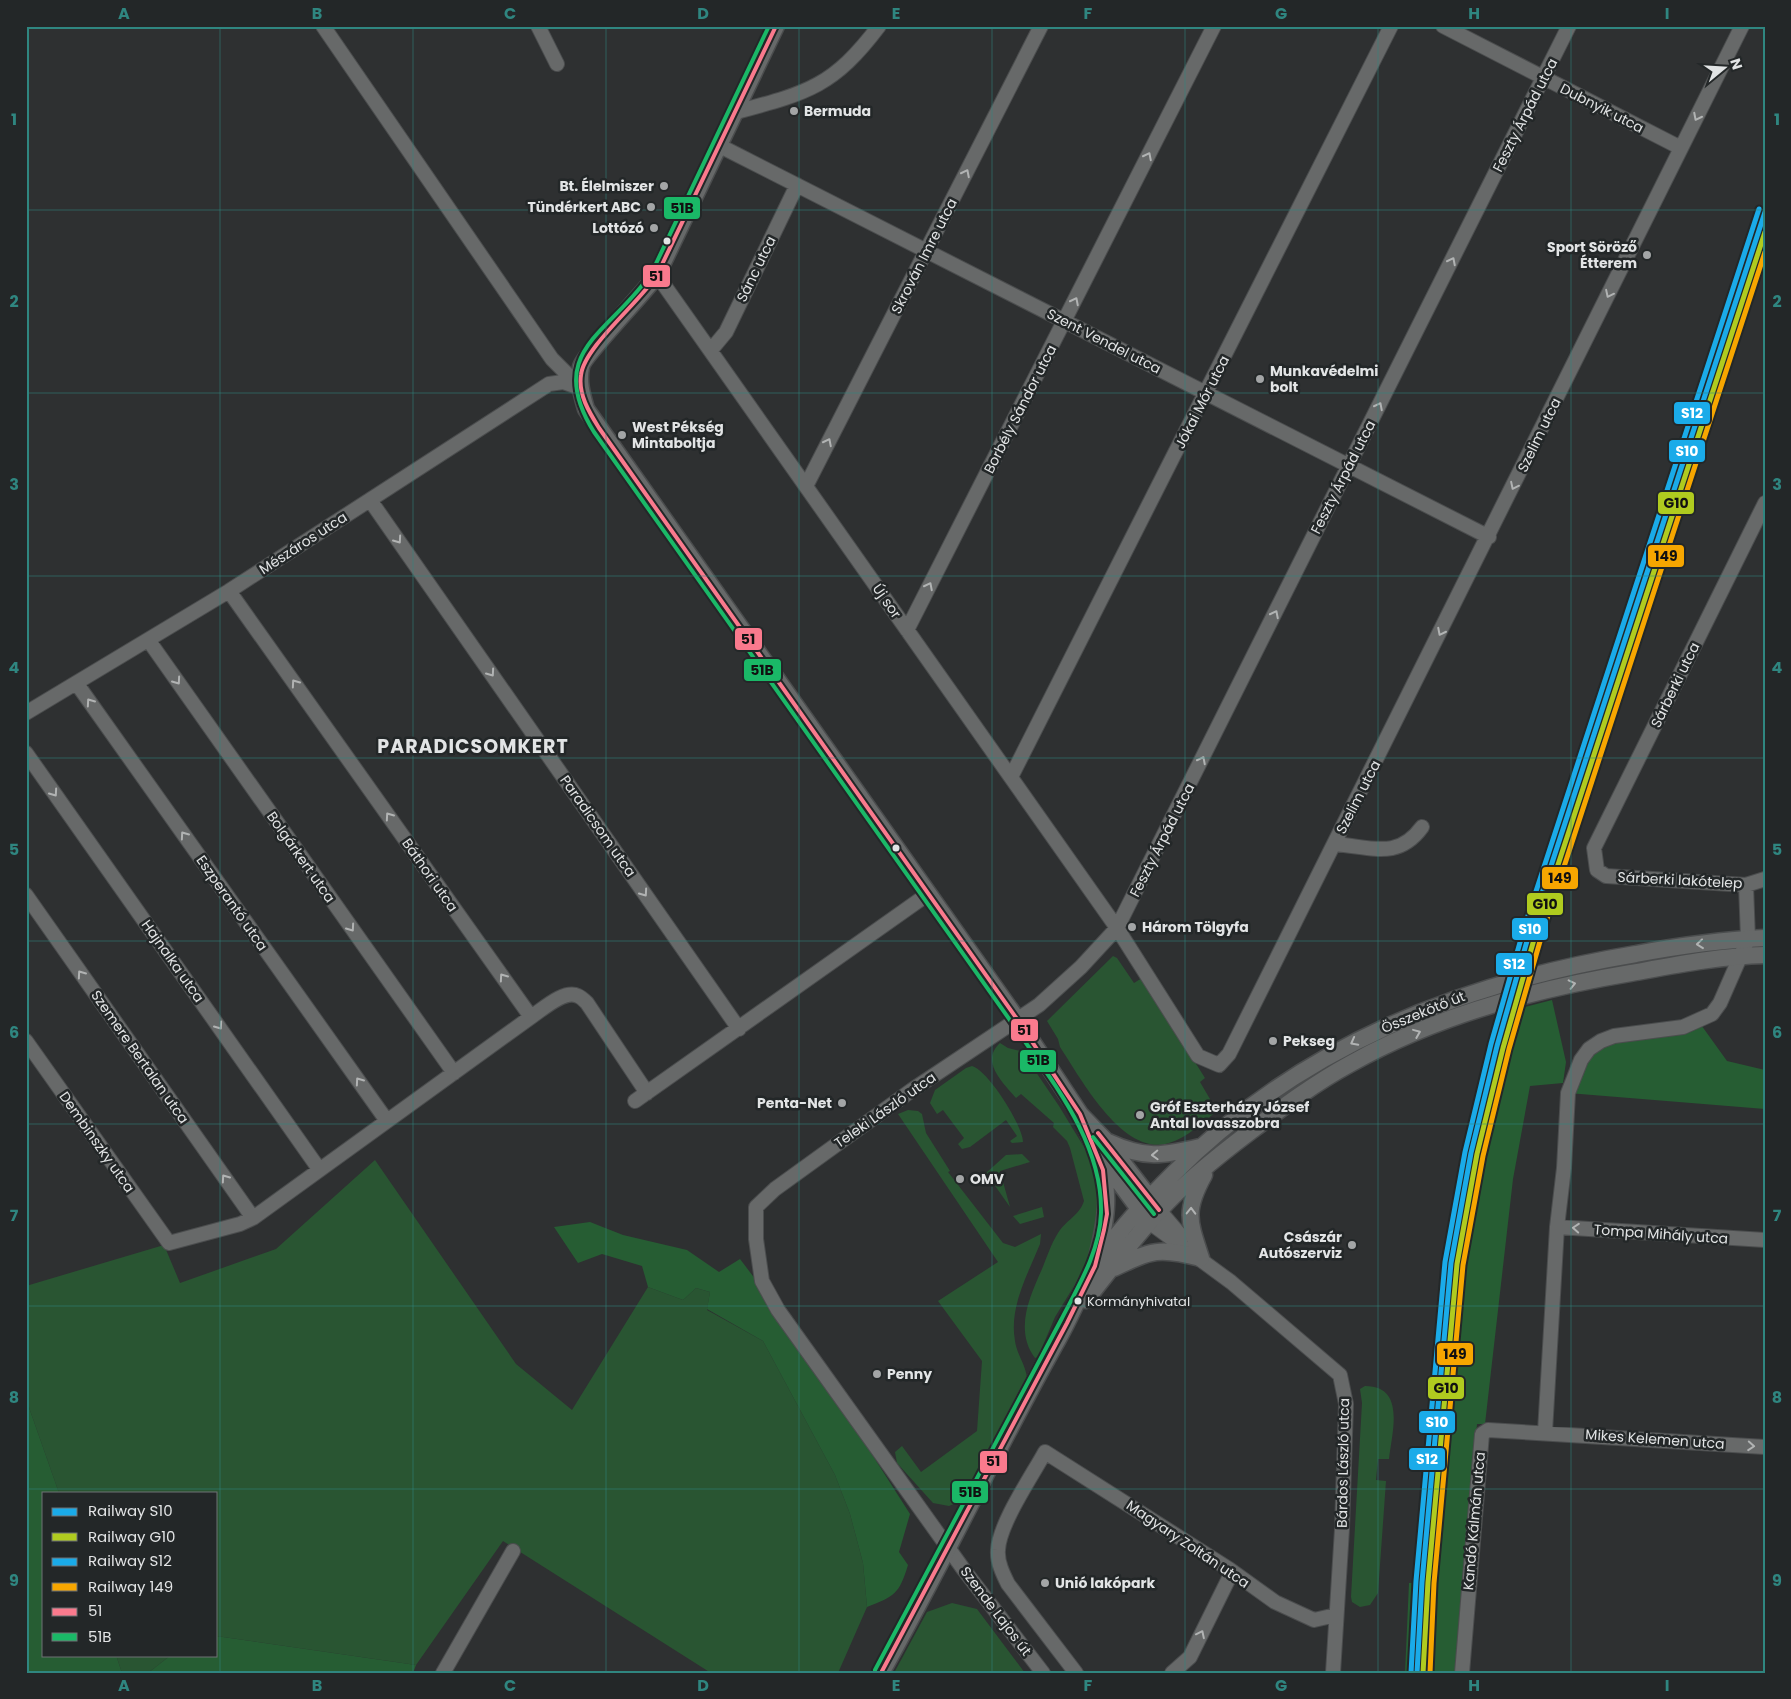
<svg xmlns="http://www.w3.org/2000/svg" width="1791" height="1699" font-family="Poppins,sans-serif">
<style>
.green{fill:#295532}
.forest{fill:#265d33}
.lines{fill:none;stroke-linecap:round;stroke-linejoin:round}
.minor-casing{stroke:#4b4d4e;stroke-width:16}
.tertiary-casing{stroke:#4b4d4e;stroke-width:19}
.minor{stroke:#676969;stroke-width:14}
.tertiary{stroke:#676969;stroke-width:16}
.bus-1-casing{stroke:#232728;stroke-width:8}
.bus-2-casing{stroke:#232728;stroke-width:8}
.bus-1{stroke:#fa7a8d;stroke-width:4}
.bus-2{stroke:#1ab867;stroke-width:4}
.rail-1-casing{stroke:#232728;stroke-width:9}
.rail-2-casing{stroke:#232728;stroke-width:9}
.rail-3-casing{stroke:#232728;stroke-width:9}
.rail-4-casing{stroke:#232728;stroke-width:9}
.rail-1{stroke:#1aabe9;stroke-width:5}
.rail-2{stroke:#b0cb1f;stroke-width:5}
.rail-3{stroke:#1aabe9;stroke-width:5}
.rail-4{stroke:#f7a600;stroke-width:5}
.oneway{stroke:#b1b3b3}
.grid{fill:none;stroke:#2f8680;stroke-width:1;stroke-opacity:0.55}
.poi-dot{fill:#a3a5a6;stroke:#232728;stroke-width:2}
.bus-dot{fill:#e2e4e5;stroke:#232728;stroke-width:2}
.labels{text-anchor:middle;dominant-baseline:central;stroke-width:5;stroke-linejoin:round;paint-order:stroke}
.bus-label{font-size:13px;fill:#e2e4e5;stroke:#232728;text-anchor:start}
.street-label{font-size:14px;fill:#e2e4e5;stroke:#232728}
.poi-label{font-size:14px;font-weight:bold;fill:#e2e4e5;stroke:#232728;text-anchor:start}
.district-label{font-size:19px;font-weight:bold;letter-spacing:1px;fill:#e2e4e5;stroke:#232728}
.line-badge{stroke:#232728;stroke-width:2}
.badge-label{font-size:14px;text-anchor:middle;font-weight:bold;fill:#fff}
.pale-badge-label{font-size:14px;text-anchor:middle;font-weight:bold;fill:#111}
.neatline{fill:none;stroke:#2f8680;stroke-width:2}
.grid-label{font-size:16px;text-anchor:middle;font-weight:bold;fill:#2f8680}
</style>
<rect width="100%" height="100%" fill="#2e3031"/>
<!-- green -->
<path class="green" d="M1113,956L1117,958L1134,983L1142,978L1205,1078L1200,1082L1217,1111C1202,1123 1188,1137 1169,1143C1123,1158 1080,1077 1060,1047L1058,1039L1047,1021Z
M1000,1043L1008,1048L1020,1051L1025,1056L1059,1106L1090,1157L1099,1186V1212L1096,1217L1102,1223L1090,1260L1055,1317L1038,1357L1035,1358C1014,1330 1030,1296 1042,1269C1047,1257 1051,1244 1058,1233C1066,1220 1079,1216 1084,1201L1070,1148L1067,1141L1053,1127L1054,1123L1021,1094L1016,1098C1002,1082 980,1061 1000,1043Z
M972,1066C988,1070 1023,1126 1023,1142L1012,1143L1010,1141L1017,1136L1006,1120L970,1147L962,1149L958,1144L964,1138L943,1110L937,1114L930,1103L935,1090L966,1068Z
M908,1110L918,1111L922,1114L926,1133L950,1171L948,1172L1003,1243L1015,1247L1041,1234L1040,1244C1027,1276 1009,1307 1015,1341C1017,1355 1026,1365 1027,1378L963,1500L949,1506L933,1503L897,1463L895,1452L902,1446L921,1472L977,1431L982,1361L938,1301L998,1262L898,1114Z
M1022,1154L1030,1162L1000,1171L1010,1207L986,1173L1006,1155Z
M375,1160L516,1364L572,1410L648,1287L683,1300L696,1288L710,1292L707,1310L763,1341L835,1475L850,1514L863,1563L867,1607L838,1673H711L503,1541L416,1665L216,1636V1493H59L26,1399V1286L164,1245L180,1283L276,1249Z
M1042,1207L1044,1217L1020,1224L1013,1216Z
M1365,1386C1406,1386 1392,1432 1389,1459H1378L1376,1480L1386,1481L1378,1593L1370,1605L1360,1607L1352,1602L1351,1597L1362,1403L1360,1389Z
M952,1603L977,1609L1025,1673H894L927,1612Z
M116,1655H171L148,1673H122Z"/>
<!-- forest -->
<path class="forest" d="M1552,1000L1566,1062L1563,1083L1530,1086L1513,1179L1485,1424H1477L1457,1673H1430L1456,1319L1481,1165L1521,1008Z
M1699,1022L1727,1061L1765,1070V1109L1568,1093L1589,1049Z
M590,1222L623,1235L687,1250L719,1272L740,1259L787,1321L910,1514L899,1552L908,1565C899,1594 895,1596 867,1607L863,1563L850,1514L835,1475L763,1341L707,1309L710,1292L696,1288L683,1300L648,1287L642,1266L602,1254L578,1263L554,1227Z
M26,1399L59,1493H44V1655H116L122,1673H26Z
M1409,1583H1418L1414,1673H1405Z
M216,1636L416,1665L413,1673H148L171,1655H216Z"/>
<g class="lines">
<!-- minor casing -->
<g class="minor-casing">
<path id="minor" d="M323,26L552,359L578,385
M538,26L557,64
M1443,26L1681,148
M736,112C807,93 833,87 879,26
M720,146L1489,537
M657,275L1117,928L1198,1056L1219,1065L1229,1054L1742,26
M711,350L726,332L797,185
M806,486L1041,26
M370,500L739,1029
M1765,503L1594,848L1597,870L1606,876L1746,885L1765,879
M229,591L531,1017
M907,630L1214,26
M149,641L454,1073
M77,684L387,1121
M26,713L229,591L549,384L563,382L580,388
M26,753L319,1169
M1011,777L1391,26
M1335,844C1372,847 1398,860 1422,827
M26,895L253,1218
M26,1041L169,1243L240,1224L253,1218L531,1017C542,1010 564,989 578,996C581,997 585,1001 587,1003L647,1093
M635,1101L928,894
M1159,1210L1182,1237
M1149,1222L1231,1282L1340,1375L1346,1404L1342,1529L1333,1673
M1557,1227L1765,1240
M1545,1432L1557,1227L1564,1168L1568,1093L1581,1060L1589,1049L1601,1041L1614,1036L1683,1027L1712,1014L1720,1003L1748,939L1746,885
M443,1673L513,1551
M1043,1673L964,1570L778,1310L762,1281L756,1239V1207L775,1189L912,1090L1039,1005L1081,967L1117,928L1569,26
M1076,1673L1008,1584C1003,1574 997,1562 998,1550C999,1524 1032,1476 1045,1452L1229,1569L1275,1602L1314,1620L1336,1615
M1172,1673L1190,1657L1232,1572
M1462,1673L1482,1434L1488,1430L1765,1447"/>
</g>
<!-- tertiary casing -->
<g class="tertiary-casing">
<path id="tertiary" d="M776,26L657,275C645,292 583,356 581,367C578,382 582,395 586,409L1017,1019L1080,1114L1106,1141L1159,1210
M1084,1123L1095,1149L1145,1217
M1108,1142C1145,1159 1162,1156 1200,1147
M1097,1258C1105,1225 1112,1193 1099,1160
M1201,1258C1189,1221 1184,1211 1204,1175
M1114,1268C1152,1250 1159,1247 1201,1258
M1086,1300C1110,1270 1133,1239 1159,1211C1186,1181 1219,1155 1251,1131C1283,1107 1315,1083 1350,1064C1435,1016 1535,989 1631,973C1675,965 1720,956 1765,955
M881,1673C943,1563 996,1449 1058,1339C1073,1313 1084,1282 1101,1257C1122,1226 1148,1199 1174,1173C1301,1046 1461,983 1636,954C1678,946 1721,940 1765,938"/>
</g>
<!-- minor -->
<use href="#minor" class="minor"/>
<!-- tertiary -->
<use href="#tertiary" class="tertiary"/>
<!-- bus-1 casing -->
<g class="bus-1-casing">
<path id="bus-1" d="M776,26L657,275C640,302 584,347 581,375C578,394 589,412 599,428L1017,1019L1080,1114L1103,1170L1107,1214L1104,1230L1095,1266L1067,1323L881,1673
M1098,1133L1159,1210"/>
</g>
<!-- bus-2 casing -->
<g class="bus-2-casing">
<path id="bus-2" d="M769,26L652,272C612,333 543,350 594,432L1012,1023C1050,1079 1103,1141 1101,1213C1100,1251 1078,1287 1061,1320L875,1670
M1093,1137L1154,1214"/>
</g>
<!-- bus-1 -->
<use href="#bus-1" class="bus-1"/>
<!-- bus-2 -->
<use href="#bus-2" class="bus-2"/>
<!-- rail-1 casing -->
<g class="rail-1-casing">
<path id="rail-1" d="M1417,1673L1422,1582L1451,1263L1471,1153L1497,1046L1531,927L1765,212"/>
</g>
<!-- rail-2 casing -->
<g class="rail-2-casing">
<path id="rail-2" d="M1423,1673L1428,1582L1457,1264L1477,1154L1503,1048L1537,929L1765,232"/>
</g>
<!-- rail-3 casing -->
<g class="rail-3-casing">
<path id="rail-3" d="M1411,1673L1416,1581L1445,1262L1465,1152L1491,1044L1525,925L1759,209"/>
</g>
<!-- rail-4 casing -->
<g class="rail-4-casing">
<path id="rail-4" d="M1430,1673L1434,1583L1463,1265L1483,1156L1509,1049L1543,931L1765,252"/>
</g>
<!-- rail-1 -->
<use href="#rail-1" class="rail-1"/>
<!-- rail-2 -->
<use href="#rail-2" class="rail-2"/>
<!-- rail-3 -->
<use href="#rail-3" class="rail-3"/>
<!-- rail-4 -->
<use href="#rail-4" class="rail-4"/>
</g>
<!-- one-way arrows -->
<defs><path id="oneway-chevron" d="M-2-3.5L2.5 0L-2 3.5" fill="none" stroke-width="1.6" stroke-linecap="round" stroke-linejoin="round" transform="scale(1.25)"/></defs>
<g class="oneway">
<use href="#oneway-chevron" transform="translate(1697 117) rotate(117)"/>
<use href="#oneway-chevron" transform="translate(1148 156) rotate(-63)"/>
<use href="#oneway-chevron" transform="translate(966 173) rotate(-63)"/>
<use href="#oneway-chevron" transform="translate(1452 261) rotate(-63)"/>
<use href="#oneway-chevron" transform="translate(1609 294) rotate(116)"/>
<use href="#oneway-chevron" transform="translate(1075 301) rotate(-63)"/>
<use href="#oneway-chevron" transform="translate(1379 406) rotate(-63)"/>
<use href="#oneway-chevron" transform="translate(828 442) rotate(-63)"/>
<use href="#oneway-chevron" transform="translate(1514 486) rotate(116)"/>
<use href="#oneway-chevron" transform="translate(398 540) rotate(55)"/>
<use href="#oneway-chevron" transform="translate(929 586) rotate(-63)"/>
<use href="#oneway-chevron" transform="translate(1275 614) rotate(-63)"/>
<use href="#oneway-chevron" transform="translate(1441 632) rotate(117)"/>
<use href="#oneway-chevron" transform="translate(491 673) rotate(55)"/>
<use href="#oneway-chevron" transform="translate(177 681) rotate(55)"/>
<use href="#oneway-chevron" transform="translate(295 683) rotate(-125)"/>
<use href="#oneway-chevron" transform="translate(90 702) rotate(-125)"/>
<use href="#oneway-chevron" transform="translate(1202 760) rotate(-63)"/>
<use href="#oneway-chevron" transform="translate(54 793) rotate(55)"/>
<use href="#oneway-chevron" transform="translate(389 816) rotate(-125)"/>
<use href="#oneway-chevron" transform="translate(184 835) rotate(-125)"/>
<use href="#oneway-chevron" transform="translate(644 893) rotate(55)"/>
<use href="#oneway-chevron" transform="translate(351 928) rotate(55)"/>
<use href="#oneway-chevron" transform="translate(1700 944) rotate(174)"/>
<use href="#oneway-chevron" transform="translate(81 974) rotate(-125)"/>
<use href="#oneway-chevron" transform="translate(503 977) rotate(-125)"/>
<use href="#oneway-chevron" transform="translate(1572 984) rotate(-13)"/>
<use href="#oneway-chevron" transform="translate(219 1026) rotate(55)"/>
<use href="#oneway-chevron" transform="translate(1417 1033) rotate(-22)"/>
<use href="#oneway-chevron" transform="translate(1354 1042) rotate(152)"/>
<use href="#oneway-chevron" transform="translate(359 1081) rotate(-125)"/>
<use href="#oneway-chevron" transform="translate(1155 1155) rotate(178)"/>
<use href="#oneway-chevron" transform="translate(225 1178) rotate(-125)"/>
<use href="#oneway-chevron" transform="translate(1191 1211) rotate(-89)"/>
<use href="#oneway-chevron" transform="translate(1576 1228) rotate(-176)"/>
<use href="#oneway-chevron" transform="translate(1751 1446) rotate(4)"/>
<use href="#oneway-chevron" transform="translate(1201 1634) rotate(-64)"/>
</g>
<!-- grid -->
<path class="grid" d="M220,26V1673M413,26V1673M606,26V1673M799,26V1673M992,26V1673M1185,26V1673M1378,26V1673M1571,26V1673M26,210H1765M26,393H1765M26,576H1765M26,758H1765M26,941H1765M26,1124H1765M26,1306H1765M26,1489H1765"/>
<!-- markers -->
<g class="poi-dot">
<circle cx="794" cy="111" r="5"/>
<circle cx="664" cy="186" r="5"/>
<circle cx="651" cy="207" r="5"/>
<circle cx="654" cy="228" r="5"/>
<circle cx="1647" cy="255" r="5"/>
<circle cx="1260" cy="379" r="5"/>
<circle cx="622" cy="435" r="5"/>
<circle cx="1132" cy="927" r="5"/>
<circle cx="1273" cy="1041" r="5"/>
<circle cx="842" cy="1103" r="5"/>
<circle cx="1140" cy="1115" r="5"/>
<circle cx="960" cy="1179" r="5"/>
<circle cx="1352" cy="1245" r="5"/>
<circle cx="877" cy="1374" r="5"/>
<circle cx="1045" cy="1583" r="5"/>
</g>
<g class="bus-dot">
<circle cx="667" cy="241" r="4.5"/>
<circle cx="896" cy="848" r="4.5"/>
<circle cx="1078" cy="1301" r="4.5"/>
</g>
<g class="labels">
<!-- bus labels -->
<g class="bus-label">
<text x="1087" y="1301">Kormányhivatal</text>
</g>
<!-- street labels -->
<g class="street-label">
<text transform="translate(1602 108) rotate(27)">Dubnyik utca</text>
<text transform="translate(1525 115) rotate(-63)">Feszty Árpád utca</text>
<text transform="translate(924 256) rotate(-63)">Skrován Imre utca</text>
<text transform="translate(756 269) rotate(-64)">Sánc utca</text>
<text transform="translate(1104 341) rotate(27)">Szent Vendel utca</text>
<text transform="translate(1202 402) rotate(-63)">Jókai Mór utca</text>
<text transform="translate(1020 409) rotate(-63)">Borbély Sándor utca</text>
<text transform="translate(1539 435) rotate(-64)">Szelim utca</text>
<text transform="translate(1343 477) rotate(-63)">Feszty Árpád utca</text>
<text transform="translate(303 543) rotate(-33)">Mészáros utca</text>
<text transform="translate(887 601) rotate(55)">Új sor</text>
<text transform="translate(1675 685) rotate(-64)">Sárberki utca</text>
<text transform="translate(1358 797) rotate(-63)">Szelim utca</text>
<text transform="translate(598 826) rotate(55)">Paradicsom utca</text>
<text transform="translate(1162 840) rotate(-63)">Feszty Árpád utca</text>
<text transform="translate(301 857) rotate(55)">Bolgárkert utca</text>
<text transform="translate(430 875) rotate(55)">Báthori utca</text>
<text transform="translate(1680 880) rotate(3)">Sárberki lakótelep</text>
<text transform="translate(232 903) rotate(55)">Eszperantó utca</text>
<text transform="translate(173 961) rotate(55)">Hajnalka utca</text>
<text transform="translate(1423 1012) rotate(-22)">Összekötő út</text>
<text transform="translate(140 1057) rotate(55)">Szemere Bertalan utca</text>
<text transform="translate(885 1110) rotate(-35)">Teleki László utca</text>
<text transform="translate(97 1142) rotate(55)">Dembinszky utca</text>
<text transform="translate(1661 1234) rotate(4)">Tompa Mihály utca</text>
<text transform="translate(1655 1439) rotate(4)">Mikes Kelemen utca</text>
<text transform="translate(1343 1463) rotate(-89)">Bárdos László utca</text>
<text transform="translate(1474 1521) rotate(-85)">Kandó Kálmán utca</text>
<text transform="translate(1188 1544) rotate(34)">Magyary Zoltán utca</text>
<text transform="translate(996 1611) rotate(53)">Szende Lajos út</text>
</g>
<!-- poi labels -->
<g class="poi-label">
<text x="804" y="111">Bermuda</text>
<text x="654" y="186" text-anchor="end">Bt. Élelmiszer</text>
<text x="641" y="207" text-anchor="end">Tündérkert ABC</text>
<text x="644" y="228" text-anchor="end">Lottózó</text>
<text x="1637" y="247" text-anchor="end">Sport Söröző<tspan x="1637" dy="16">Étterem</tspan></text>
<text x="1270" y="371">Munkavédelmi<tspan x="1270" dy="16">bolt</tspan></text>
<text x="632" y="427">West Pékség<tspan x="632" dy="16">Mintaboltja</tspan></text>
<text x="1142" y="927">Három Tölgyfa</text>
<text x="1283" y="1041">Pekseg</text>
<text x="832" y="1103" text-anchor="end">Penta-Net</text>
<text x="1150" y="1107">Gróf Eszterházy József<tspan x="1150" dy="16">Antal lovasszobra</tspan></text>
<text x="970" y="1179">OMV</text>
<text x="1342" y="1237" text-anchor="end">Császár<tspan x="1342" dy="16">Autószerviz</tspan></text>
<text x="887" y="1374">Penny</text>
<text x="1055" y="1583">Unió lakópark</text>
</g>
<!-- district labels -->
<g class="district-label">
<text x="473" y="746">PARADICSOMKERT</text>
</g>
</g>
<g class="line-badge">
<rect x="663" y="196" width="38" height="24" rx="5" fill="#1ab867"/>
<rect x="642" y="264" width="29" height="24" rx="5" fill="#fa7a8d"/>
<rect x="1673" y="401" width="38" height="24" rx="5" fill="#1aabe9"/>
<rect x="1668" y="439" width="38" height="24" rx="5" fill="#1aabe9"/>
<rect x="1657" y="491" width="38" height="24" rx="5" fill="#b0cb1f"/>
<rect x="1647" y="544" width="38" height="24" rx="5" fill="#f7a600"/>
<rect x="734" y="627" width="29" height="24" rx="5" fill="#fa7a8d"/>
<rect x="743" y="658" width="39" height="24" rx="5" fill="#1ab867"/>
<rect x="1541" y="866" width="38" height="24" rx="5" fill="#f7a600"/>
<rect x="1526" y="892" width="38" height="24" rx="5" fill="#b0cb1f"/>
<rect x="1511" y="917" width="38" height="24" rx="5" fill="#1aabe9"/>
<rect x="1495" y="952" width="38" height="24" rx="5" fill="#1aabe9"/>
<rect x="1010" y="1018" width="29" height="24" rx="5" fill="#fa7a8d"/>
<rect x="1019" y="1049" width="38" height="24" rx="5" fill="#1ab867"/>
<rect x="1436" y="1342" width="38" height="24" rx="5" fill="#f7a600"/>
<rect x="1427" y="1376" width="38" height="24" rx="5" fill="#b0cb1f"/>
<rect x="1418" y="1410" width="38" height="24" rx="5" fill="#1aabe9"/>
<rect x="1408" y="1447" width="38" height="24" rx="5" fill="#1aabe9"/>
<rect x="979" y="1450" width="29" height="24" rx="5" fill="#fa7a8d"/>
<rect x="951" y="1480" width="38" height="24" rx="5" fill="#1ab867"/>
</g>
<g class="badge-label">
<text x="1692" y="418">S12</text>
<text x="1687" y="456">S10</text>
<text x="1530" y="934">S10</text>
<text x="1514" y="969">S12</text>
<text x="1437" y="1427">S10</text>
<text x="1427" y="1464">S12</text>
</g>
<g class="pale-badge-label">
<text x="682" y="213">51B</text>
<text x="656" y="281">51</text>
<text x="1676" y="508">G10</text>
<text x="1666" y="561">149</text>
<text x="748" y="644">51</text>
<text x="762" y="675">51B</text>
<text x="1560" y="883">149</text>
<text x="1545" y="909">G10</text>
<text x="1024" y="1035">51</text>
<text x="1038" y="1065">51B</text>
<text x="1455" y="1359">149</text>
<text x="1446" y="1393">G10</text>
<text x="993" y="1466">51</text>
<text x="970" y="1497">51B</text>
</g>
<!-- border -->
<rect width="1791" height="1699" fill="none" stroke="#232728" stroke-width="55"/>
<!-- legend -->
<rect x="42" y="1492" width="175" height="165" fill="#232728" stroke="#6f7374"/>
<rect x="52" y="1508" width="25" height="8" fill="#1aabe9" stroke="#6f7374"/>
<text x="88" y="1516" font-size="15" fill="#e2e4e5">Railway S10</text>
<rect x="52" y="1533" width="25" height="8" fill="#b0cb1f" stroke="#6f7374"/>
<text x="88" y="1542" font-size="15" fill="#e2e4e5">Railway G10</text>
<rect x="52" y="1558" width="25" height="8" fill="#1aabe9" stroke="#6f7374"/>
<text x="88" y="1566" font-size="15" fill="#e2e4e5">Railway S12</text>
<rect x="52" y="1583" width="25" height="8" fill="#f7a600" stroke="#6f7374"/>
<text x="88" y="1592" font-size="15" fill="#e2e4e5">Railway 149</text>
<rect x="52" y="1608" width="25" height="8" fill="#fa7a8d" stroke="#6f7374"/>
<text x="88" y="1616" font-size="15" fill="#e2e4e5">51</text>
<rect x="52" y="1633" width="25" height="8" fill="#1ab867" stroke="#6f7374"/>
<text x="88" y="1642" font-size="15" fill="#e2e4e5">51B</text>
<!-- north arrow -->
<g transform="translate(1724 68) rotate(72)" stroke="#232728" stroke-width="4" paint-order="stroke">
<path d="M0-4L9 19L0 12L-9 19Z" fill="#e2e4e5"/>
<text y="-8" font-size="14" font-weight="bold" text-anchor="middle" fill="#e2e4e5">N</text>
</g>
<rect x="28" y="28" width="1736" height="1644" class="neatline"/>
<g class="grid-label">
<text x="124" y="19">A</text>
<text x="317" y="19">B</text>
<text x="510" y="19">C</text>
<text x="703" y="19">D</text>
<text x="896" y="19">E</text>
<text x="1088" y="19">F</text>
<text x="1281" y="19">G</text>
<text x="1474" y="19">H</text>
<text x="1667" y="19">I</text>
<text x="14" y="125">1</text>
<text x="1777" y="125">1</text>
<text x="14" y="307">2</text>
<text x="1777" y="307">2</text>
<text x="14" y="490">3</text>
<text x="1777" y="490">3</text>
<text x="14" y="673">4</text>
<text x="1777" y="673">4</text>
<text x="14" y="855">5</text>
<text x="1777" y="855">5</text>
<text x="14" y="1038">6</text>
<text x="1777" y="1038">6</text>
<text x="14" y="1221">7</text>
<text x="1777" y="1221">7</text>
<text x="14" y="1403">8</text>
<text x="1777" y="1403">8</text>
<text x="14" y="1586">9</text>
<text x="1777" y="1586">9</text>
<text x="124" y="1691">A</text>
<text x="317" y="1691">B</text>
<text x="510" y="1691">C</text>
<text x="703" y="1691">D</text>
<text x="896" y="1691">E</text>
<text x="1088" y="1691">F</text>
<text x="1281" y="1691">G</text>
<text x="1474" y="1691">H</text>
<text x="1667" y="1691">I</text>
</g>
</svg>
